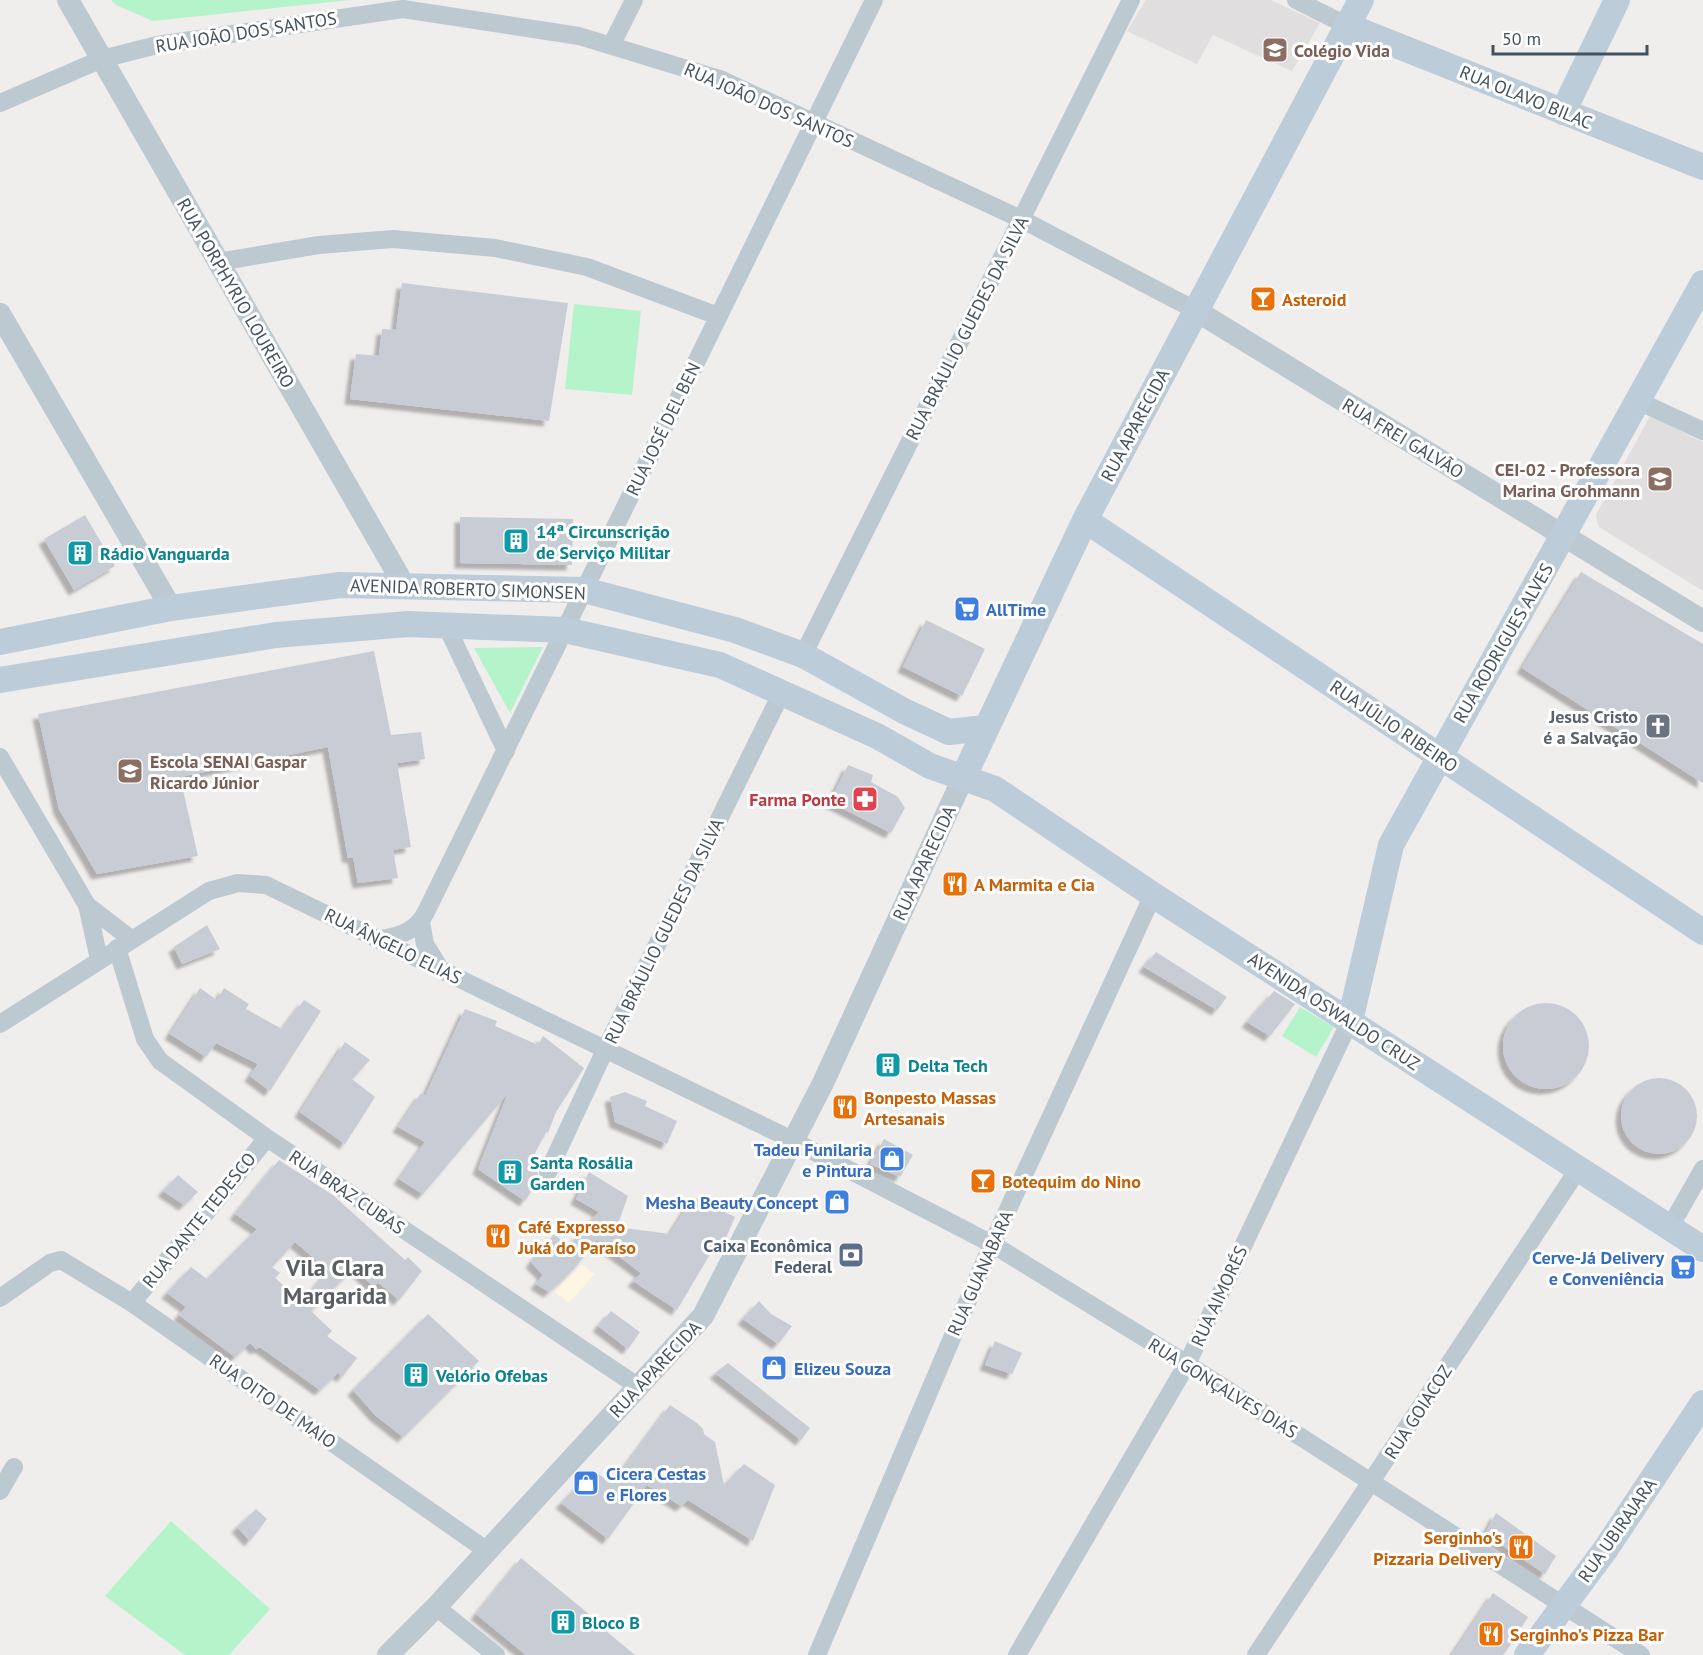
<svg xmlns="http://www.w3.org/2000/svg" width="1703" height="1655" font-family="'PT Sans',sans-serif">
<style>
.commercial{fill:#fef5e3}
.education{fill:#e1dedf}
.green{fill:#b5f4cb}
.building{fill:#c8ccd4;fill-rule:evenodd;filter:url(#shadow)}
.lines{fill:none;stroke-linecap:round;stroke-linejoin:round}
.minor{stroke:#bcc9d1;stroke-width:18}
.tertiary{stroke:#bcc9d1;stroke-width:22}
.secondary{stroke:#bdccd9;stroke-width:26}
.labels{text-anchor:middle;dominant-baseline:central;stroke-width:6;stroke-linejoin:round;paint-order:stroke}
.street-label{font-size:18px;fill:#43525d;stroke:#fff}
.education-label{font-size:18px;font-weight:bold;fill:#785e54;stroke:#fff;text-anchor:start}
.food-label{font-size:18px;font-weight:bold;fill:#c56008;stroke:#fff;text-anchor:start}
.culture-label{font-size:18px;font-weight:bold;fill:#0d838f;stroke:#fff;text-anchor:start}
.shop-label{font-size:18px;font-weight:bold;fill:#366cbe;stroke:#fff;text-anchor:start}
.worship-label{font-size:18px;font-weight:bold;fill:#5b616d;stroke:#fff;text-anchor:end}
.health-label{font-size:18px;font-weight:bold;fill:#be3a42;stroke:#fff;text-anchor:end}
.service-label{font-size:18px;font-weight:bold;fill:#4e5e75;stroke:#fff;text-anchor:end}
.district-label{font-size:24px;font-weight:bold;fill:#595e63;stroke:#fff}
</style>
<defs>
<filter id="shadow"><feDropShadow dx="-5.5" dy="5.5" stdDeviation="1.5" flood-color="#0004"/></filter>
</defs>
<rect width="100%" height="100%" fill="#f0eded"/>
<!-- commercial -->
<path class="commercial" d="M582,1264L595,1274L569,1303L554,1292Z"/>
<!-- education -->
<path class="education" d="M1146,0H1271L1320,23L1292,71L1213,35L1197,64L1127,31Z
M1650,416L1703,442V591L1599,527L1597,521L1596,515Z"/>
<!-- green -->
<path class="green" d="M111,0H350L153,21L116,5Z
M574,304L641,311L632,395L565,389Z
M543,647L510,713L474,648Z
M1300,1007L1334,1027L1316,1057L1282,1036Z
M171,1521L270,1609L229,1655H185L105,1596Z"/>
<!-- building -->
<path class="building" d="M402,283L568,303L549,421L350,399L356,354L379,356L382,329L396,330Z
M85,515L115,566L74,590L44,539Z
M460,517L573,519L572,565L460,563Z
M1581,572L1703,644V783L1522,668Z
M926,620L985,649L962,696L903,667Z
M374,651L391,735L421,732L425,759L397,763L411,847L393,850L398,878L358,883L353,857L348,858L328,747L180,777L198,856L97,874L59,809L38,714Z
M848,765L873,775L871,782L898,797L905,808L891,833L830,802Z
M207,925L220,949L182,964L174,947Z
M1156,952L1227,997L1217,1010L1144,967Z
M200,988L217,1000L224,988L249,1004L246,1009L282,1029L304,1000L321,1011L270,1091L250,1076L258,1064L216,1043L206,1057L170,1034Z
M1274,991L1295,1004L1270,1036L1247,1022Z
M1503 1046a43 43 0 1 1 86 0a43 43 0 1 1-86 0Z
M465,1009L497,1021L495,1026L538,1045L543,1036L584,1068L556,1112L548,1133L546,1132L529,1165L537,1171L539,1179L525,1201L478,1169L508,1093L423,1194L399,1179L425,1142L398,1127L421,1093L425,1096Z
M345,1042L370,1060L352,1079L375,1097L345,1144L300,1112Z
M1621 1116a38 38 0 1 1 76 0a38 38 0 1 1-76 0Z
M625,1092L647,1101L645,1106L677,1121L667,1144L615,1122L610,1097Z
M884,1139L913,1155L900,1177L870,1164Z
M279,1160L334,1196L405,1260L408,1257L422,1271L399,1300L379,1283L373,1286L354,1268L311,1311L332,1331L327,1336L357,1358L342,1377L338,1373L320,1390L260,1347L256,1349L250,1343L235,1357L179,1315L186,1307L167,1293L191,1267L207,1279L257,1229L235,1214ZM295,1242L328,1270L303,1302L275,1278L280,1273L272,1267Z
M589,1172L628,1196L617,1227L670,1234L693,1197L735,1217L722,1247L716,1244L677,1310L633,1281L641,1273L597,1240L574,1269L549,1292L536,1284L543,1275L531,1262L554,1234L569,1246L599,1212L576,1199Z
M178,1175L198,1192L184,1205L163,1191Z
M759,1301L771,1314L792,1326L778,1344L743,1319Z
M611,1311L640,1332L628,1349L598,1326Z
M428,1314L479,1361L403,1437L375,1415L353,1390Z
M995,1341L1022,1353L1012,1374L985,1365Z
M728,1363L810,1428L801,1440L715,1373Z
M670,1405L697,1423L703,1429L704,1434L715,1442L724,1485L744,1464L775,1485L753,1541L688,1500L681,1506L647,1485L608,1539L561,1503L593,1470L612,1484Z
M256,1509L267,1519L250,1541L237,1527Z
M1496,1513L1556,1556L1545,1574L1485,1534Z
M521,1558L607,1629L606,1631L635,1655H526L476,1614Z
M1493,1593L1528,1617L1509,1647L1503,1655H1452Z"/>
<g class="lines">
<!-- minor -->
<path class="minor" d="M1296,0L1348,26
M612,44L634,0
M0,103L102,59L157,45L403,9L579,36L720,79L1021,219L1195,310
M218,262L319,245L393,239L495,248L587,267L718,316
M1638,401L1703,431
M445,623L506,751
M803,655L1131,0
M0,757L87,905L99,959
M87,905L131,939
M421,922L425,944L439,967
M381,939C401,936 417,930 426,912L874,0
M117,948L145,1039L160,1061L267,1138L639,1387
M0,1024L209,891L238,883L266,885L778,1133L992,1244L1187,1364L1641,1655
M548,1172L605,1050L782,692
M1670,1227L1703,1169
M0,1298L50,1263L61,1260L132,1303L486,1550
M132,1303L267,1138
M0,1491L14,1467
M436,1607L496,1655
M817,1655L992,1244L1153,895
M1017,1655L1187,1364L1350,1021
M1256,1655L1579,1168"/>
<!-- tertiary -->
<path class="tertiary" d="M68,0L404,585
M1195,310L1703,621
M0,314L171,608
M388,1655L436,1607L703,1316L823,1083L963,778"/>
<!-- secondary -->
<path class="secondary" d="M1348,26L1703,167
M1563,112L1617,0
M1085,520L1703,932
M0,642L171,608L340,585L584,590L735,630L803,655L904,711L949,732L985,728
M0,680L276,635L408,624L565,630L720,665L877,736L930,766L995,789L1153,895L1703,1249
M963,778L1085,520L1361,0
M1350,1021L1391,845L1703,283
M1527,1655L1605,1550L1703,1403"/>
</g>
<!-- icons -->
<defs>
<g id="school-square" transform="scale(1.35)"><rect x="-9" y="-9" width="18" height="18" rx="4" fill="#8d6e63" stroke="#fff"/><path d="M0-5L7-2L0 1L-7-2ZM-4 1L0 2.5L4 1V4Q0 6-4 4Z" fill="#fff"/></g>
<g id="bar-square" transform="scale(1.35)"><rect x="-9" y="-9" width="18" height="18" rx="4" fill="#e8710a" stroke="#fff"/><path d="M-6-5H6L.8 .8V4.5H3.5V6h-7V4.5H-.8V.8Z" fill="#fff"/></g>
<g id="building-square" transform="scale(1.35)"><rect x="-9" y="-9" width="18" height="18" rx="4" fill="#0f9aa8" stroke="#fff"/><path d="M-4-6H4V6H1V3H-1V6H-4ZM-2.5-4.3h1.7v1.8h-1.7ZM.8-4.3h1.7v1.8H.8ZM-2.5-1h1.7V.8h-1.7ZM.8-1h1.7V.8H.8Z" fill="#fff"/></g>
<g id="supermarket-square" transform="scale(1.35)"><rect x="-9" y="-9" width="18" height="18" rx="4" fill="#3f7fe0" stroke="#fff"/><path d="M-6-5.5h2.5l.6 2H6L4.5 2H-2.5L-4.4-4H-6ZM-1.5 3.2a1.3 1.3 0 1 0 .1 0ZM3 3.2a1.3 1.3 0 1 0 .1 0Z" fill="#fff"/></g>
<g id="church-square" transform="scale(1.35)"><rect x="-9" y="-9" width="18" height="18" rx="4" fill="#6b7280" stroke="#fff"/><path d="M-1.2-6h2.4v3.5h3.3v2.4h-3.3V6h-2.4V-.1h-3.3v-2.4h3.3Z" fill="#fff"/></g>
<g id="university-square" transform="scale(1.35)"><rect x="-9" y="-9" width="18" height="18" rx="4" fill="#8d6e63" stroke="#fff"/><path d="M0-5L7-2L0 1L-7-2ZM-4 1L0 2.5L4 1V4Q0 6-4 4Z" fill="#fff"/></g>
<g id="pharmacy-square" transform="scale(1.35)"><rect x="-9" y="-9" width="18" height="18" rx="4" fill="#e0444e" stroke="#fff"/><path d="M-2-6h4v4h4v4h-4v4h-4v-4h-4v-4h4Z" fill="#fff"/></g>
<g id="restaurant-square" transform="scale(1.35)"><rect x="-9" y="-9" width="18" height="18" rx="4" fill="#e8710a" stroke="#fff"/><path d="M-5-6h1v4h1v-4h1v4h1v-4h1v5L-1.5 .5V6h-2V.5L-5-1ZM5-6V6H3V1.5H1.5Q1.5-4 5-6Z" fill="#fff"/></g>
<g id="shop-square" transform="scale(1.35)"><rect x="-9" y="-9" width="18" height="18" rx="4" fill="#3f7fe0" stroke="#fff"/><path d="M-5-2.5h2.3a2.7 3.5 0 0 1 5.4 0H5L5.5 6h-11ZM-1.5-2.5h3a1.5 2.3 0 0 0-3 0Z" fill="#fff"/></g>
<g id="bank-square" transform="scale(1.35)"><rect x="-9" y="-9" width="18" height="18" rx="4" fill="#5c6f8a" stroke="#fff"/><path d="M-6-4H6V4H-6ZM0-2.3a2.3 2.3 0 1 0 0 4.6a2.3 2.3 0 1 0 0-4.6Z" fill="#fff"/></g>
</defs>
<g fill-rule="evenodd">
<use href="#school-square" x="1275" y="50"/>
<use href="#bar-square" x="1263" y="299"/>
<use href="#school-square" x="1660" y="479"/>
<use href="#building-square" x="516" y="541"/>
<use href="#building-square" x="80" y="553"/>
<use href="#supermarket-square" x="967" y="609"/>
<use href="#church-square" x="1658" y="726"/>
<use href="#university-square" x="130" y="771"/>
<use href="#pharmacy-square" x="865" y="799"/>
<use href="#restaurant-square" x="955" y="884"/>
<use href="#building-square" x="888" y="1065"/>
<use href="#restaurant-square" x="845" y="1107"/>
<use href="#shop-square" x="892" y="1159"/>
<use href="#building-square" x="510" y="1172"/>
<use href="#bar-square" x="983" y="1181"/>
<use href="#shop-square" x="837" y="1202"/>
<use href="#restaurant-square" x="498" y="1236"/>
<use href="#bank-square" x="851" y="1255"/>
<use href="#supermarket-square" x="1683" y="1267"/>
<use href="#shop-square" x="774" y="1368"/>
<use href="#building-square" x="416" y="1375"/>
<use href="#shop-square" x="586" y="1483"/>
<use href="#restaurant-square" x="1521" y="1547"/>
<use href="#building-square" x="563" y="1622"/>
<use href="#restaurant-square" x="1491" y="1634"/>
</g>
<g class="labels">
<!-- street labels -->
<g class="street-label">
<text transform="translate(246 32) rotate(-9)">RUA JOÃO DOS SANTOS</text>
<text transform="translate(1526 97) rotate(22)">RUA OLAVO BILAC</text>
<text transform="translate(769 105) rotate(24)">RUA JOÃO DOS SANTOS</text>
<text transform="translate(236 293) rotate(60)">RUA PORPHYRIO LOUREIRO</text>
<text transform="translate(967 328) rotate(-63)">RUA BRÁULIO GUEDES DA SILVA</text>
<text transform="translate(1135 425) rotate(-62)">RUA APARECIDA</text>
<text transform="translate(663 429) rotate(-64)">RUA JOSÉ DEL BEN</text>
<text transform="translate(1403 438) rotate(31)">RUA FREI GALVÃO</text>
<text transform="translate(468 589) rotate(2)">AVENIDA ROBERTO SIMONSEN</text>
<text transform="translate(1503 643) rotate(-60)">RUA RODRIGUES ALVES</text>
<text transform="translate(1394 726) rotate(34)">RUA JÚLIO RIBEIRO</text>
<text transform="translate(924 863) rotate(-65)">RUA APARECIDA</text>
<text transform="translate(664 931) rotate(-64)">RUA BRÁULIO GUEDES DA SILVA</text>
<text transform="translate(393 946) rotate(26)">RUA ÂNGELO ELIAS</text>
<text transform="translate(1334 1011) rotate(33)">AVENIDA OSWALDO CRUZ</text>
<text transform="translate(347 1192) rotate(34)">RUA BRAZ CUBAS</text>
<text transform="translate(199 1220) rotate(-51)">RUA DANTE TEDESCO</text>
<text transform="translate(980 1273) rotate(-66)">RUA GUANABARA</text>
<text transform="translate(1219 1296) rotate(-65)">RUA AIMORÉS</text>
<text transform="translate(655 1369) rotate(-47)">RUA APARECIDA</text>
<text transform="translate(1223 1388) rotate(32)">RUA GONÇALVES DIAS</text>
<text transform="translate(273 1401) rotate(35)">RUA OITO DE MAIO</text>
<text transform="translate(1418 1412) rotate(-57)">RUA GOIACOZ</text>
<text transform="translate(1617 1530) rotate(-55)">RUA UBIRAJARA</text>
</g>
<!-- education labels -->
<g class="education-label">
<text x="1294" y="50">Colégio Vida</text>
<text x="1640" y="469" text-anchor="end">CEI-02 - Professora<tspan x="1640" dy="21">Marina Grohmann</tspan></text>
<text x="150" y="761">Escola SENAI Gaspar<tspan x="150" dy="21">Ricardo Júnior</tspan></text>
</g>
<!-- food labels -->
<g class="food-label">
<text x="1282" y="299">Asteroid</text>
<text x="974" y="884">A Marmita e Cia</text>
<text x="864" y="1097">Bonpesto Massas<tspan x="864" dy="21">Artesanais</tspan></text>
<text x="1002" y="1181">Botequim do Nino</text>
<text x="518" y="1226">Café Expresso<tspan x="518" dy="21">Juká do Paraíso</tspan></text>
<text x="1502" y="1537" text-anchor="end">Serginho's<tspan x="1502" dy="21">Pizzaria Delivery</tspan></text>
<text x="1510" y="1634">Serginho's Pizza Bar</text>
</g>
<!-- culture labels -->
<g class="culture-label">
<text x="536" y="531">14ª Circunscrição<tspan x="536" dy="21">de Serviço Militar</tspan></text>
<text x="100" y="553">Rádio Vanguarda</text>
<text x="908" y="1065">Delta Tech</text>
<text x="530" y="1162">Santa Rosália<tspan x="530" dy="21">Garden</tspan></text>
<text x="436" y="1375">Velório Ofebas</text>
<text x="582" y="1622">Bloco B</text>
</g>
<!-- shop labels -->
<g class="shop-label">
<text x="986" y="609">AllTime</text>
<text x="872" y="1149" text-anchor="end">Tadeu Funilaria<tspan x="872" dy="21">e Pintura</tspan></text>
<text x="818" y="1202" text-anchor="end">Mesha Beauty Concept</text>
<text x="1664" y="1257" text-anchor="end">Cerve-Já Delivery<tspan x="1664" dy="21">e Conveniência</tspan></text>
<text x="794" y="1368">Elizeu Souza</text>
<text x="606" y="1473">Cicera Cestas<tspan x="606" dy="21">e Flores</tspan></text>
</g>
<!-- worship labels -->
<g class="worship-label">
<text x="1638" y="716">Jesus Cristo<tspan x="1638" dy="21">é a Salvação</tspan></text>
</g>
<!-- health labels -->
<g class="health-label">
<text x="846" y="799">Farma Ponte</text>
</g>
<!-- service labels -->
<g class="service-label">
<text x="832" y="1245">Caixa Econômica<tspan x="832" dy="21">Federal</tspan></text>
</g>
<!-- district labels -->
<g class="district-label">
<text x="335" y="1267">Vila Clara<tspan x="335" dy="28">Margarida</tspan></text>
</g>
</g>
<!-- scale -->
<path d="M1493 45v9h154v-9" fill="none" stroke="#43525d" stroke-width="3"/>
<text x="1502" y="45" font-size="18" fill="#43525d" stroke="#ffffff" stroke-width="4.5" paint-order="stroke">50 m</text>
</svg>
